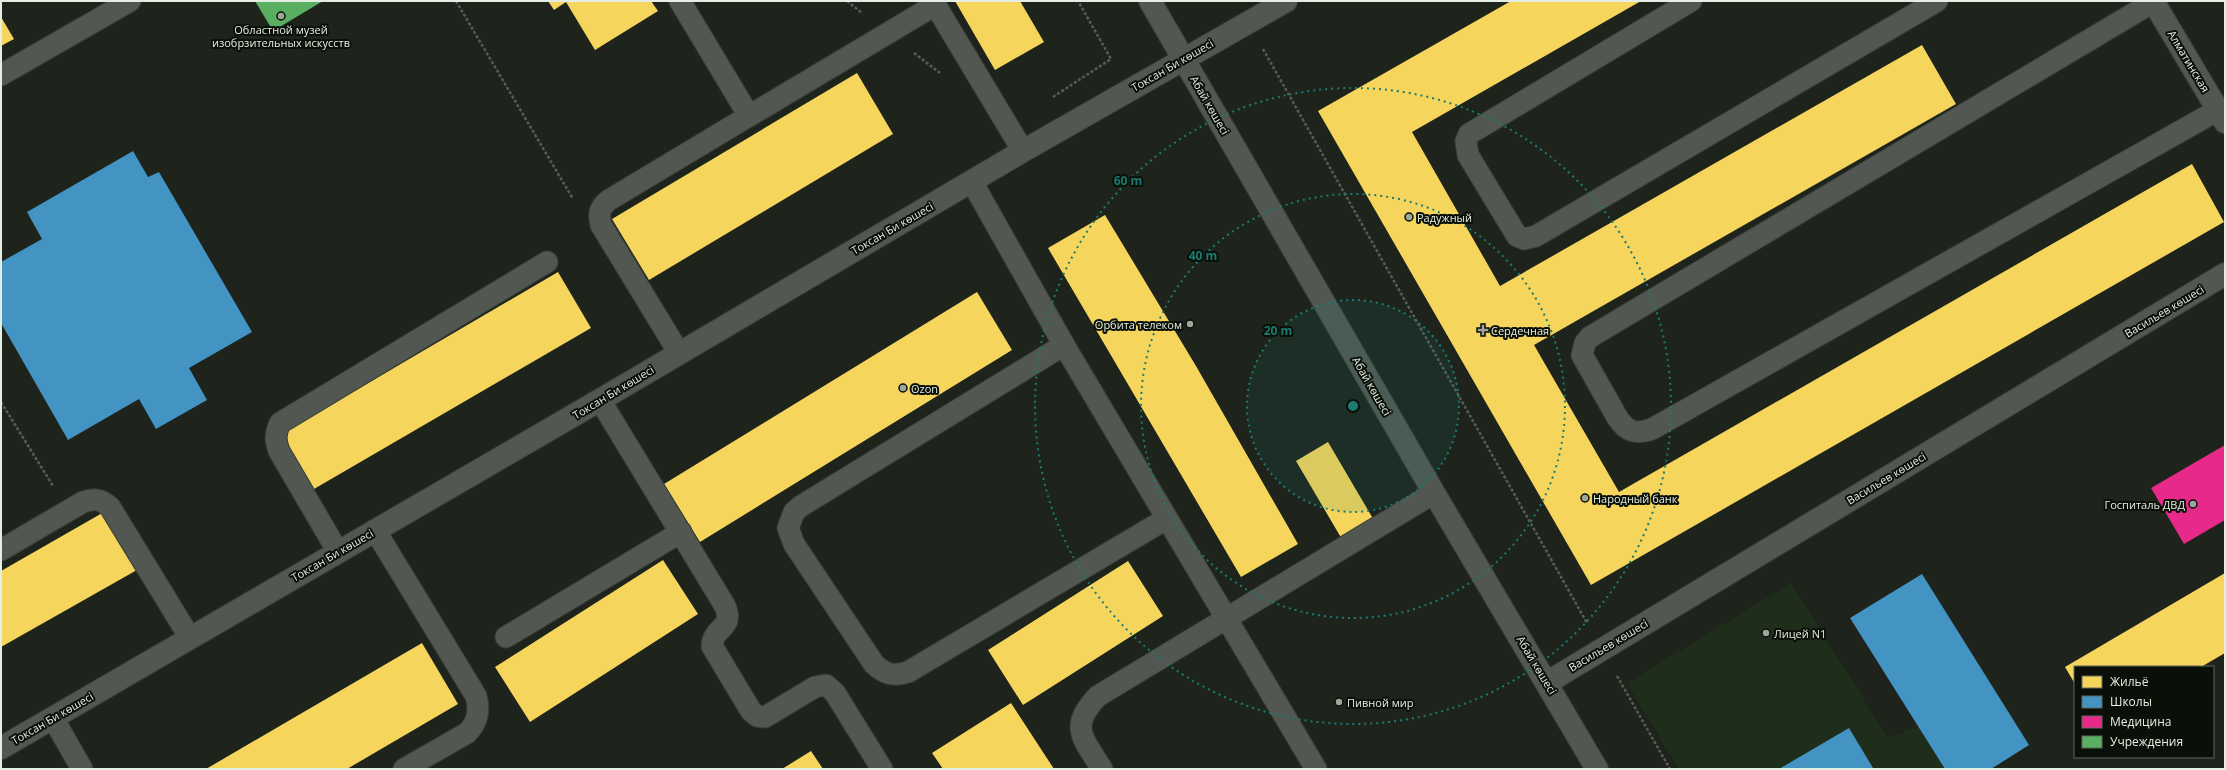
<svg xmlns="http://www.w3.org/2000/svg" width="2226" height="770" font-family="'Open Sans',sans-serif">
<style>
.built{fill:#1f2e1a}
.homes{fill:#f6d55c}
.schools{fill:#4393c3}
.health{fill:#e7298a}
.public{fill:#5aae61}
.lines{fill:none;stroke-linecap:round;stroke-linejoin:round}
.service-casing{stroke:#383e37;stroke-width:23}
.minor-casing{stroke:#383e37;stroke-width:24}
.tertiary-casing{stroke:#383e37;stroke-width:24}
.path{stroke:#575c56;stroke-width:2.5;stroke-dasharray:3 2;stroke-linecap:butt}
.service{stroke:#525751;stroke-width:21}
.minor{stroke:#525751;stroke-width:22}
.tertiary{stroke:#525751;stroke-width:22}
.ring{fill:none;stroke:#1a7c74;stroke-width:2;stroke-dasharray:2 4}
.poi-dot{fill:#9fa79d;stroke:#0a0f08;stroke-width:1.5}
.labels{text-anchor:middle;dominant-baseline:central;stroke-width:4;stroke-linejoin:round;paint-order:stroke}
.poi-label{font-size:11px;fill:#e5eee3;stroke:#0a0f08;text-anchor:start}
.street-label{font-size:11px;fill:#e5eee3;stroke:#0a0f08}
.centre{fill:#1a7c74;stroke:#0a0f08;stroke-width:2}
.ring-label{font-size:12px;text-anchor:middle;font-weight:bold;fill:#1a7c74;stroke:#0a0f08;stroke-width:4;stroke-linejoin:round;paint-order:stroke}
</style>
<rect width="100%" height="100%" fill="#1e241c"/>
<!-- built -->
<path class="built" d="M1791,583L1888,738L1918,726L1945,769H1679L1627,683Z"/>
<!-- homes -->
<path class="homes" d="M548,1H651L658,11L595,50L566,2L554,10Z
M955,1H1020L1044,42L995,70Z
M1511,1H1641L1412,132L1500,286L1922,45L1956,104L1534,345L1619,492L2192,164L2224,222L1591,585L1318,111Z
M1,17L14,39L1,46Z
M857,73L893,134L649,280L612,219Z
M1105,215L1196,366L1298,544L1241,577L1048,248Z
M558,272L591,328L314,489L281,434Z
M977,292L1012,350L700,542L664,484Z
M1328,442L1375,522L1343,541L1296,461Z
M104,512L137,570L1,647V571Z
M663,560L698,614L530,722L495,667Z
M1128,561L1163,616L1023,705L988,650Z
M2225,573V653L2201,667H2075V684L2065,667Z
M422,643L458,704L347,769H206Z
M1011,703L1054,769H943L932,753Z
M811,751L823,769H782Z"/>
<!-- schools -->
<path class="schools" d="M133,151L148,177L159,172L252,332L189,368L207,400L156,429L139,399L68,440L1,323V262L42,239L27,212Z
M1922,574L2029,745L1991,769H1945L1850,618Z
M1849,728L1873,768L1779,769Z"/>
<!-- health -->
<path class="health" d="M2225,445V520L2184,544L2151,488Z"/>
<!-- public -->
<path class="public" d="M255,1H323L273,31Z"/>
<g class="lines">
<!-- service casing -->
<g class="service-casing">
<path id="service" d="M933,1L1023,151
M1691,1L1469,134L1466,141L1468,155L1517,236L1524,239L1536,236L1937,1
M2153,2L1590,337L1585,343L1582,355L1617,417C1626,431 1635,435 1652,429L2218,110
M1,75L130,1
M749,116L935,5
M972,182L1064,345L1316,769
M1064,345L801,506L794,512L788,528L794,544L874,664C884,674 894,677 908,672L1166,519
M679,353L601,225C598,213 600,207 609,200L749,116L680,1
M600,400L725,606C735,629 713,626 712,646L751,711L757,716L765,717L815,687L826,685L835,693L882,769
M375,530L476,696C480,711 478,722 467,733L404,769
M1,550L83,502C95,498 101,499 110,507L190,638
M338,552L279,451C275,440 275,434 280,423L547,262
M506,637L681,532
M53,718L82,769
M1102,769C1083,738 1068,727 1098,696L1434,493"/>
</g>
<!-- minor casing -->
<g class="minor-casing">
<path id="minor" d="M2153,1L2225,122
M1548,682L2225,274
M1,748L600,400L1023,151L1286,1"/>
</g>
<!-- tertiary casing -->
<g class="tertiary-casing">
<path id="tertiary" d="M1150,1L1434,493L1597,769"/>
</g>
<!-- path -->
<path class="path" d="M456,1L573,199
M847,1L862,13
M1263,49L1587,623
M914,53L940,73
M1053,97L1111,59L1078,1
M1,402L53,486
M1617,676L1670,769"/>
<!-- service -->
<use href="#service" class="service"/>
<!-- minor -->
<use href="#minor" class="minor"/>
<!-- tertiary -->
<use href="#tertiary" class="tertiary"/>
</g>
<!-- distance rings -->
<circle cx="1353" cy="406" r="106" fill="#1a7c74" fill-opacity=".12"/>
<g class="ring">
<circle cx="1353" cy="406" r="106"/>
<circle cx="1353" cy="406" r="212"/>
<circle cx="1353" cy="406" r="318"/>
</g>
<!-- markers -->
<g class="poi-dot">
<circle cx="281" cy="16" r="4"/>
<circle cx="1409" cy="217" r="4"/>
<circle cx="1190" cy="324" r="4"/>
<path d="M1481 324h4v4h4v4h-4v4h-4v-4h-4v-4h4z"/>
<circle cx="903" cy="388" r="4"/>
<circle cx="1585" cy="498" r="4"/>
<circle cx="2193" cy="504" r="4"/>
<circle cx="1766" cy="633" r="4"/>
<circle cx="1339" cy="702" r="4"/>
</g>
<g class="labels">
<!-- poi labels -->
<g class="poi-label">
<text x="281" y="29" text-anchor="middle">Областной музей<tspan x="281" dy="13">изобрзительных искусств</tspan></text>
<text x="1417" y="217">Радужный</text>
<text x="1182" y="324" text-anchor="end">Орбита телеком</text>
<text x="1491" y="330">Сердечная</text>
<text x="911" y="388">Ozon</text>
<text x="1593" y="498">Народный банк</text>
<text x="2185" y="504" text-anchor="end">Госпиталь ДВД</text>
<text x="1774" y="633">Лицей N1</text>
<text x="1347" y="702">Пивной мир</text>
</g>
<!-- street labels -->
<g class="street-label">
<text transform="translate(2189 61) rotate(59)">Алматинская</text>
<text transform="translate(1172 65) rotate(-30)">Токсан Би көшесі</text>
<text transform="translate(1210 105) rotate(60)">Абай көшесі</text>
<text transform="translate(892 228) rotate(-30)">Токсан Би көшесі</text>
<text transform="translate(2164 311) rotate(-31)">Васильев көшесі</text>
<text transform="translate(1372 386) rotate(60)">Абай көшесі</text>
<text transform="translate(613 392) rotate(-31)">Токсан Би көшесі</text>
<text transform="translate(1886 478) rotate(-31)">Васильев көшесі</text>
<text transform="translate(332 555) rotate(-30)">Токсан Би көшесі</text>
<text transform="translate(1608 645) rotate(-31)">Васильев көшесі</text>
<text transform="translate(1537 665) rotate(59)">Абай көшесі</text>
<text transform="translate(52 718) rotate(-30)">Токсан Би көшесі</text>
</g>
</g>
<circle cx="1353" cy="406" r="6" class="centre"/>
<g class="ring-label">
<text x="1128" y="185">60 m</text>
<text x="1203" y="260">40 m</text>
<text x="1278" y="335">20 m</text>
</g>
<!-- border -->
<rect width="2226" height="770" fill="none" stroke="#e5eee3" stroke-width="4"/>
<!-- legend -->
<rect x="2074" y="666" width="140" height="92" fill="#0a0f08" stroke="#626860"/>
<rect x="2082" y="676" width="20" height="12" fill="#f6d55c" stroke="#626860"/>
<text x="2110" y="686" font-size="12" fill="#e5eee3">Жильё</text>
<rect x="2082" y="696" width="20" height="12" fill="#4393c3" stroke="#626860"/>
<text x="2110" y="706" font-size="12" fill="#e5eee3">Школы</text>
<rect x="2082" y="716" width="20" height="12" fill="#e7298a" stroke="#626860"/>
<text x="2110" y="726" font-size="12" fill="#e5eee3">Медицина</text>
<rect x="2082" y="736" width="20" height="12" fill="#5aae61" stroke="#626860"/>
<text x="2110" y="746" font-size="12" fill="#e5eee3">Учреждения</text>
</svg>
